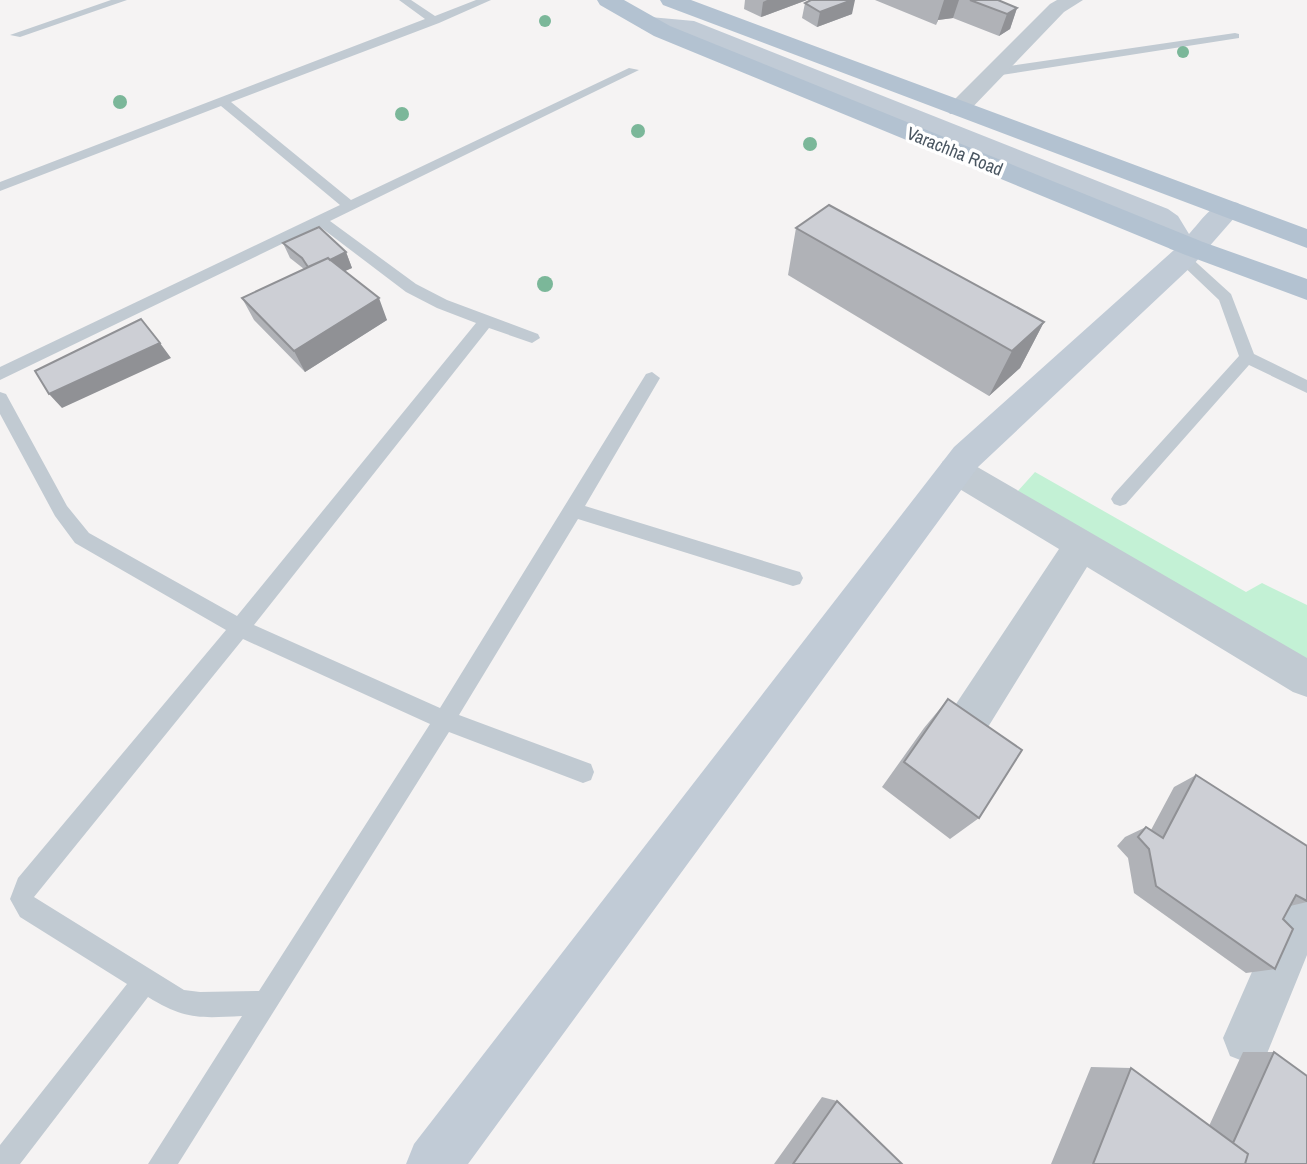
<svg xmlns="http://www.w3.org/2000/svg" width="1307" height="1164" font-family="'Archivo Narrow',sans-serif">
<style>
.green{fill:#c3f1d5}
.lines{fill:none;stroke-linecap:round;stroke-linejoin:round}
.lane{fill:#c1cad2;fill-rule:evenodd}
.street{fill:#c1cad2;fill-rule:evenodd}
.secondary{fill:#c1cbd6;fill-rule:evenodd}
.primary{fill:#b3c2d1;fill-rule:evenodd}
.tree{fill:#7bb799}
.wall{fill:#b0b2b7}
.shaded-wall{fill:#909195}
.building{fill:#cdcfd5;stroke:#909195;stroke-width:2}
.labels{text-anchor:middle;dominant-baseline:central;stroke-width:7;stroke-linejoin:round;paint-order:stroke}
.far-street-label{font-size:18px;fill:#4a5661;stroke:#fff}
</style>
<rect width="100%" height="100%" fill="#f5f3f3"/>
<!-- green -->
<path class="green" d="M1035,472L1246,592L1262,583L1307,605V665L1017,492Z"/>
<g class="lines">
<!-- lane -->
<path class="lane" d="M111,0H127L20,37L10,35Z
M399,0H411L435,16L476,0H491L439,23L231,102L351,200L629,68L639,70L330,221L416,284L447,300L538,334L540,338L532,343L489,328L254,625L440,708L646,374L652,372L660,378L585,506L793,570L800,572L803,578L800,584L793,586L578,519L459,715L591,764L594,772L591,780L583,783L449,732L178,1164H148L242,1016C200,1018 185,1020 148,997L20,1164H0V1145L127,984L20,917L10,899L18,878L226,630L75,543L55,516L0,414V392L6,394L67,506L89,533L237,616L476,323L437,308L406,292L319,226L0,380V367L340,205L221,106L0,191V182L425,19ZM243,639L430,724L259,991L200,992L184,990L34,897Z
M1235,33L1239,34V38L995,76L989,72L995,68Z
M1183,253L1188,255L1231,294L1254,354L1307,380V393L1249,365L1126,504L1120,506L1114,504L1111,499L1114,494L1239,356L1219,300L1178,261L1176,258L1178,255Z"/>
<!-- street -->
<path class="street" d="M1057,0H1083L1064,12L966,114H950L946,109L950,104L1050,4Z
M955,457L967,461L1307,658V697L1293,692L1087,567L972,753L957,759L942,753L936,739L942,725L1059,549L943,479L938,470L943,461Z
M1307,876V955L1266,1056L1248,1063L1230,1056L1223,1038L1291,883Z"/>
<!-- secondary -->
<path class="secondary" d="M650,17L694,21L1168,209L1178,216L1189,234C1203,219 1215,197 1238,203L1242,209L1193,265L978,467L468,1164H406L414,1144L954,447L1174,250L1170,249L1157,227L1148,221L682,32L642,29L639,24L642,19Z"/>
<!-- primary -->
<path class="primary" d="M597,0H624L670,26L1203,242L1307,279V300L1183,254L654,36L600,5Z
M660,0H691L1307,229V248L663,5Z"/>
</g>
<!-- trees -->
<g class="tree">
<circle cx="545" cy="21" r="6"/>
<circle cx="1183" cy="52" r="6"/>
<circle cx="120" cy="102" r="7"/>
<circle cx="402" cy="114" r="7"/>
<circle cx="638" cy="131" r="7"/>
<circle cx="810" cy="144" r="7"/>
<circle cx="545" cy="284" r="8"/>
</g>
<!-- wall -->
<path class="wall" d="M745,0H807L761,17L744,9Z
M875,0H998L1017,8L1010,29L999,36L953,18L938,20L936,25Z
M805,3L852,14L817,27L802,18Z
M796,228L1044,322L1020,368L989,396L788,275Z
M283,243L346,252L352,268L344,271L387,320L305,372L254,320L242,298L304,269L290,258Z
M948,699L979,818L950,839L882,787L924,728Z
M1196,775L1307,846V902L1290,906L1283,919L1275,969L1246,973L1134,893L1128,858L1117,846L1125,837L1146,827L1151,830L1174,787Z
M1243,1052H1274L1307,1164H1051L1091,1067L1131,1068L1209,1126Z
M822,1097L837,1101L902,1164H774Z"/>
<!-- shaded-wall -->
<path class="shaded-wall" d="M767,0H807L761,17L763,2Z
M852,0H855L852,14L817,27L820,12Z
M944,0H959L953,18L938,20L936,25Z
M1017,8L1010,29L999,36L1007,14Z
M346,252L352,268L316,284L309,269Z
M379,298L387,320L305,372L294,351Z
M1044,322L1020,368L989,396L1012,351Z
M160,343L171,358L62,408L49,394Z"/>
<!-- building -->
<path class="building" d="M811,0H852L820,12L805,3Z
M970,0H998L1017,8L1007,14Z
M829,205L1044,322L1012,351L796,228Z
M319,227L346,252L330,260L328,258L308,267L302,258L283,243Z
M328,258L379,298L294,351L242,298Z
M141,319L160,343L49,394L35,371Z
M948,699L1022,750L979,818L904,762Z
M1196,775L1307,846V901L1296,895L1283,919L1293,929L1275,969L1156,886L1149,849L1138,837L1146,827L1163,838Z
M1274,1052L1307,1076V1164H1245L1248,1154L1233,1143Z
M1131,1068L1248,1154L1245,1164H1093Z
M837,1101L902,1164H793Z"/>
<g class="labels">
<!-- far-street labels -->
<g class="far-street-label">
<text transform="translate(955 151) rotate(22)">Varachha Road</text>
</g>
</g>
</svg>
